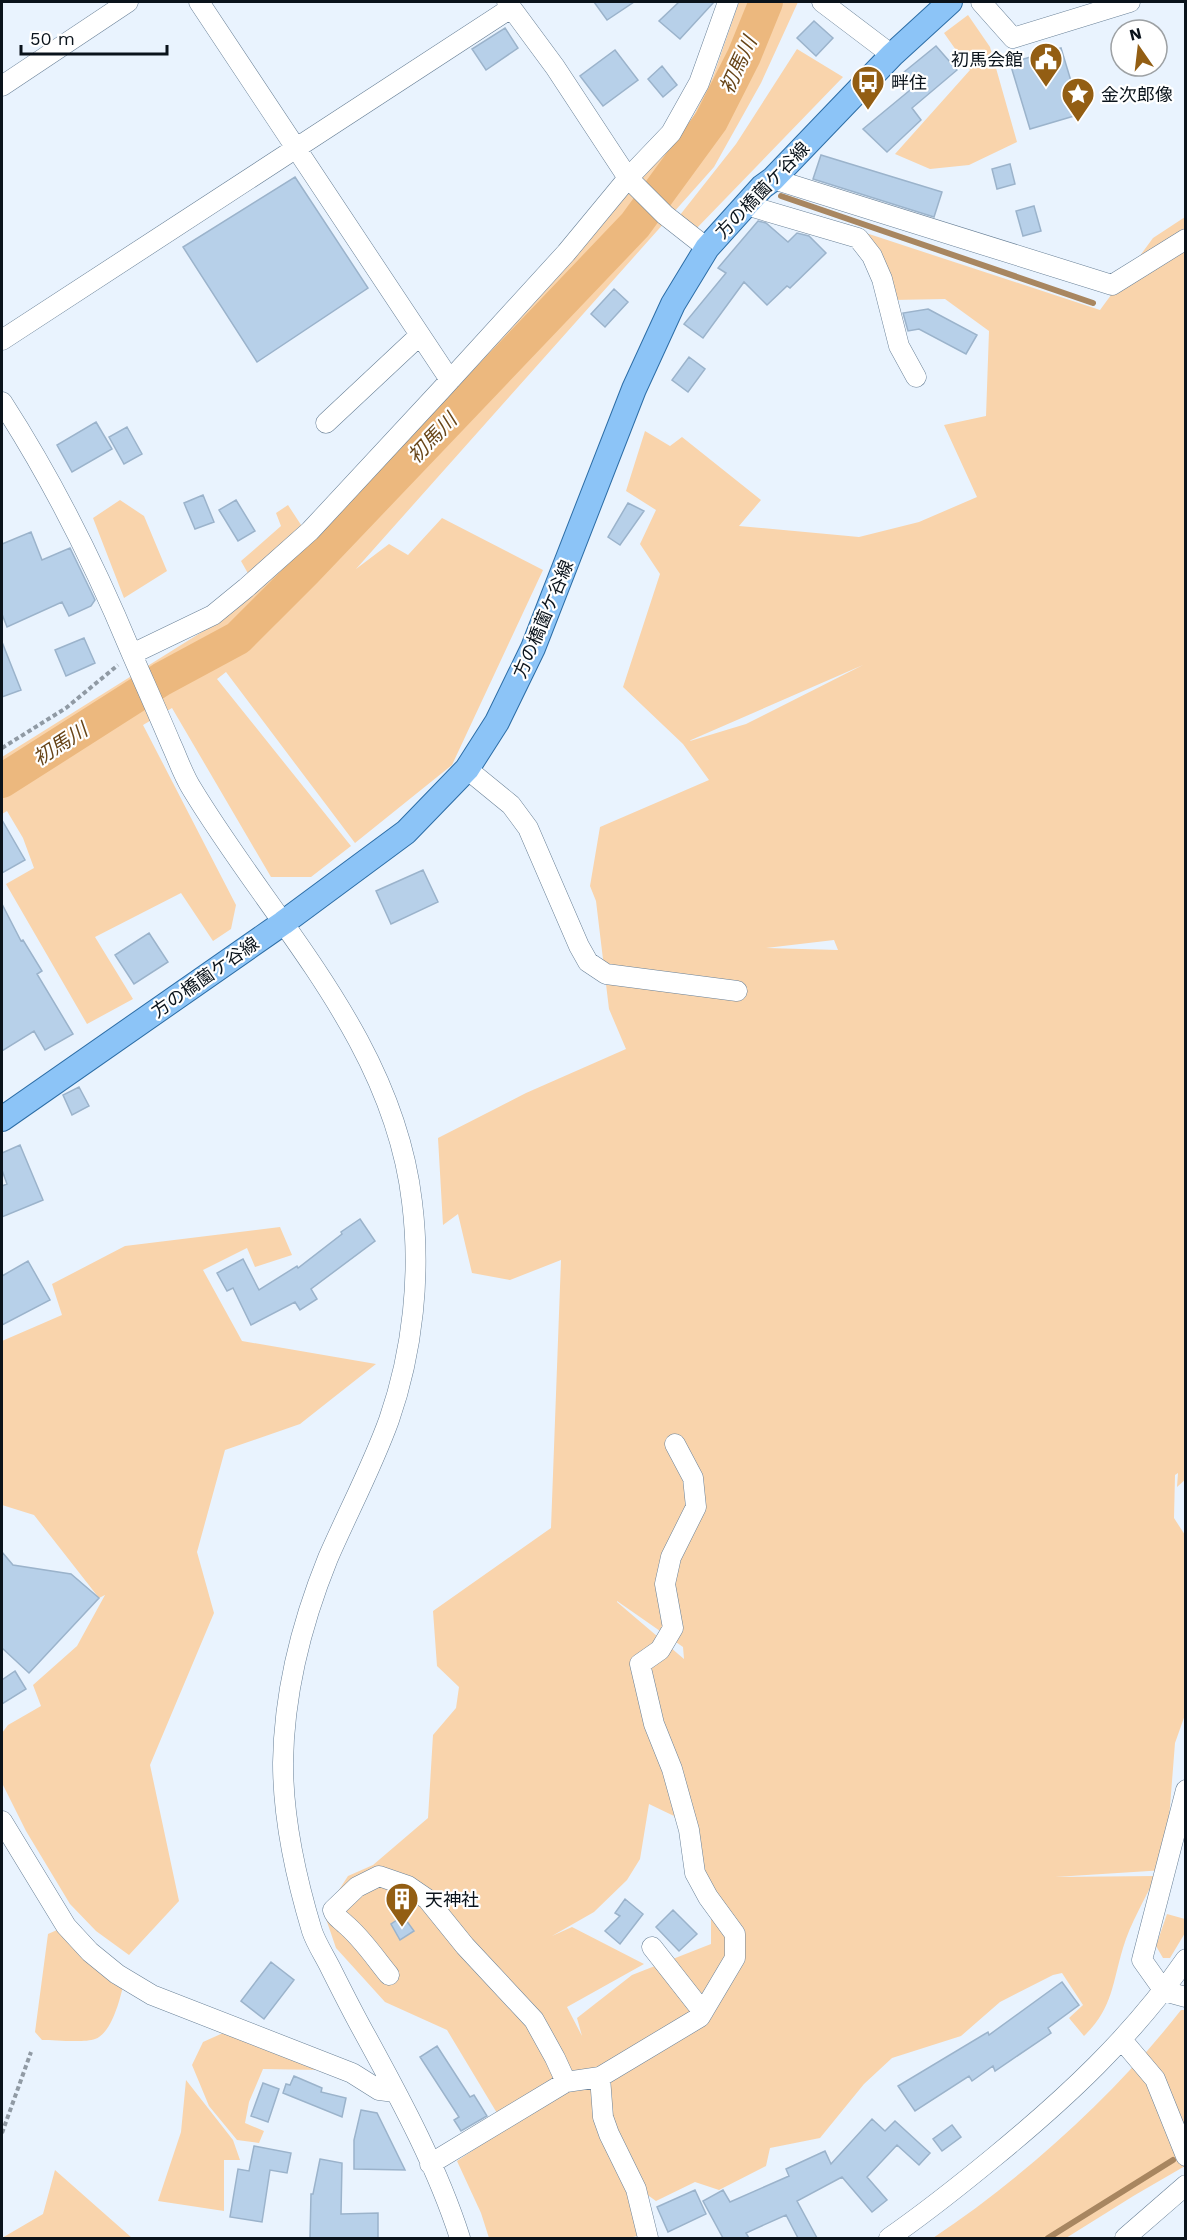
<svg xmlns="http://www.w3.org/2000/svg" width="1187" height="2240" font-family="'Work Sans','Noto Sans JP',sans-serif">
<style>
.green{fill:#f9d4ac;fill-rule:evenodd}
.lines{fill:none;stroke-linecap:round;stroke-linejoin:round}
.stream{stroke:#a88660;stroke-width:6}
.river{stroke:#ecb87e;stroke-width:34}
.building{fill:#b7d0e9;stroke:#9bb3cb;stroke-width:1.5}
.minor-casing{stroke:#698097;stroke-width:21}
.major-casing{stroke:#2c6da6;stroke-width:26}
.path{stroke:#909aa4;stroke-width:4;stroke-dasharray:4.5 3;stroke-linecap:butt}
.minor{stroke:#fff;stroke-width:20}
.major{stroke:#8cc4f7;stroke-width:24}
.labels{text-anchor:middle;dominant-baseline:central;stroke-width:4.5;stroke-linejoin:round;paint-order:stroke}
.poi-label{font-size:18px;fill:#0a131b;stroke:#fff;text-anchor:start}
.street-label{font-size:18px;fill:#0a131b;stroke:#fff}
.water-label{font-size:20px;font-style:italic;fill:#684518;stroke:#fff}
</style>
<rect width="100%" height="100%" fill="#e9f3fe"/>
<!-- green -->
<path class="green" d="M739,2H798L761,83L714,167L356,569L389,544L408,555L442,518L543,570L452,765L355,843L226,672L217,679L351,846L311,877H271L172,708L143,725L236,905L231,929L213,941L181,893L95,937L133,999L87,1024L6,884L34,868L23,838L7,811L2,814V757L213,625L459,386L627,193L685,133L713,77Z
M968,15L990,47L1017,142L969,165L930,169L895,154L970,70L944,33Z
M797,49L843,77L695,230L680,215L736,144Z
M1185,217L1186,1479L1177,1487L1178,1473L1175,1475L1174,1518L1185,1535L1184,1578L1186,1579V1712L1175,1743L1165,1870L1055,1877L1156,1876C1145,1899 1130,1924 1123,1948C1112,1984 1113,2008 1084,2036L1069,2018L1083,2005L1062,1973L1053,1975L1000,2002L961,2036L892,2058L864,2084L820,2138L770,2148L766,2166L719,2190L695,2182L656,2201L642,2191L609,2134L601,2091L609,2072L600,2077L598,2074L596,2122L633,2195L642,2235L628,2238H489L481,2213L457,2161L506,2128L447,2030L385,2002L336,1948L324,1913L348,1876L373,1865L428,1818L433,1735L456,1708L459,1687L437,1666L433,1611L551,1528L561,1260L510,1280L472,1273L458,1214L443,1225L438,1138L526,1093L626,1049L609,1009L596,901L590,886L600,827L709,780L683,744L623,687L660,574L640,544L656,510L626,491L645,431L670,446L682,437L761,500L739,526L859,537L919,522L977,497L944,425L986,416L989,331L945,299L893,300L892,279L866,233L1100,310L1153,238ZM863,665L746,724L690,741L691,740ZM834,940L838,950L766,948ZM617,1601L683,1647L684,1659L617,1602ZM649,1804L674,1816L711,1896V1944L632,1975L577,2018L582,2036L567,2007L644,1964L572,1927L552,1936L594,1912L627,1880L640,1859ZM698,2018L683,2036L618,2067V2066Z
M120,500L144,516L167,571L124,598L93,518Z
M288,505L305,531L250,577L241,561L281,526L276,513Z
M280,1227L292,1255L255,1267L247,1248L203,1270L242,1341L376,1364L300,1424L225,1450L197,1552L214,1613L150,1765L179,1901L129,1955L96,1931L70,1904L26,1831L2,1783V1733L8,1725L41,1706L33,1685L77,1646L105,1595L99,1598L34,1515L2,1505V1341L62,1315L52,1284L125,1246Z
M1167,1914L1185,1919V1933L1170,1958H1163L1156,1946Z
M66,1926L123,1986C120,2000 111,2034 95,2039C85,2043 54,2040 42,2040L35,2032L48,1934Z
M1181,2010H1185V2166L1135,2195L1066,2238H933C1024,2177 1114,2096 1181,2010Z
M223,2033L319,2065V2070L263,2069L249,2102L245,2123L264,2131L259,2143L237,2140L209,2106L192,2065L203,2042Z
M186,2080L233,2140L240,2160H224V2211L158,2201L181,2132Z
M55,2170L132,2238H2L43,2214Z"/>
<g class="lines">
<!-- stream -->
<path class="stream" d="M781,196L1093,303
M1048,2238L1173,2160"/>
<!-- river -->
<path class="river" d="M2,781L162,679L238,638L305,571L635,225L711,121L744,56L766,2"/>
</g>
<!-- building -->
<path class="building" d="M594,2H634L607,20Z
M679,2H714L680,39L659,21Z
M814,21L833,38L816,56L797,38Z
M505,28L518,48L486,70L472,49Z
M936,46L957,70L912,108L921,120L887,152L863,129L915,86L904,72Z
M1061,48L1081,114L1030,129L1010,63Z
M615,50L638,80L603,106L580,76Z
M662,66L677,85L663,97L648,79Z
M821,155L942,192L934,217L813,179Z
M1010,164L1015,184L997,189L992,169Z
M295,177L368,288L257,362L183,247Z
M1034,206L1041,231L1023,236L1016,211Z
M758,221L766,223L788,242L797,233L809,236L826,253L790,288L787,286L767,305L744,282L703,338L684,324L726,273L718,268Z
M614,289L628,302L605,327L591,314Z
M928,309L977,335L966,354L919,329L908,331L903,313Z
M689,357L705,369L688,392L672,380Z
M96,422L112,449L72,472L57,445Z
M127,427L142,454L124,464L109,437Z
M203,495L214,522L195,529L184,503Z
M236,500L255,531L238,541L219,510Z
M628,503L644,511L620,545L608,537Z
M31,532L42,560L70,548L95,600L91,606L69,616L62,602L7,627L2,614V544Z
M84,638L95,663L66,676L55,650Z
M2,642L21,690L2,697Z
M2,820L25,860L2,873Z
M423,870L438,902L391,924L376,891Z
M2,904L21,941L23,940L42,971L37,974L73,1034L45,1050L34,1031L2,1051Z
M149,933L168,962L134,984L115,955Z
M79,1087L89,1106L72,1115L63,1095Z
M20,1145L43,1200L2,1217V1186L7,1184L2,1170V1153Z
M360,1219L375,1241L311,1289L317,1299L300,1310L295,1302L251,1325L233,1288L227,1291L217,1273L243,1259L259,1290L297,1266L298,1268L342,1234L341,1232Z
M28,1261L50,1300L2,1325V1276Z
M2,1552L13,1565L71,1574L99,1598L29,1673L2,1648Z
M15,1671L26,1689L2,1704V1680Z
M625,1899L643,1914L620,1944L605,1931L620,1916L615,1913Z
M673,1910L697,1934L679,1951L656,1927Z
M403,1916L414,1931L400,1940L391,1924Z
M271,1962L294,1980L264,2019L241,2001Z
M1062,1982L1079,2005L1048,2028L1051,2033L995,2071L993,2066L972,2081L969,2076L915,2111L898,2086L988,2032L989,2035Z
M437,2046L470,2097L474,2095L487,2116L461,2131L454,2120L459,2117L420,2057Z
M294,2076L322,2088L321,2092L346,2098L342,2117L283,2093L286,2084L290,2085Z
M263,2083L279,2089L268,2122L251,2116Z
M361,2110L377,2113L405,2170L354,2169V2140Z
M872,2119L885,2131L895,2121L930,2153L919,2165L897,2145L867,2177L887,2200L872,2212L842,2177L797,2201L817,2238H798L786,2215L746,2233L749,2238H723L703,2201L723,2190L730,2202L789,2176L786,2169L825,2151L831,2164Z
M952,2125L961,2137L942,2151L933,2139Z
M254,2146L291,2153L287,2173L270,2170L262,2222L230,2217L238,2169L249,2171Z
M320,2159L342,2163L341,2214L378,2213V2238H310L311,2194H313Z
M695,2190L706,2214L668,2232L657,2207Z"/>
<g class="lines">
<!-- minor casing -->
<g class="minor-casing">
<path id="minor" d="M199,2L450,380
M507,2L555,67L628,178L665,215L707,248
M822,2L892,55
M981,2L1013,38L1130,2
M2,86L128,2
M773,179L1112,285L1186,239
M746,205L858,238L872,256L882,279L899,346L916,377
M2,340L511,8
M2,402C53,481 95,565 131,652C144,682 158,713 171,744C178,759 183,775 192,789C273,923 393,1039 412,1202C421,1274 413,1351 389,1420C372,1467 348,1512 328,1558C302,1622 284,1694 283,1763C283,1819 296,1878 312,1931C316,1943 324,1955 330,1967C342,1991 354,2015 367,2038C402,2102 438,2169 460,2238
M326,423L420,335
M132,654L213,615L246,588L310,531L441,390L566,253L628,178L671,133L699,83L728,2
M467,769L511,805L528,828L579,946L588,962L606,974L737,991
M1186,1790L1142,1960L1164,1991L1186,1997
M2,1821L66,1926L90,1952L117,1974L152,1995L352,2073L379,2090L395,2092
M652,1947L703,2012
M389,1975C375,1958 362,1938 345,1924C340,1919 335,1917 333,1910L357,1887L379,1876L408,1886L427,1899L465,1946L534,2020L555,2058L566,2082
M1122,2040L1155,2079L1186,2156
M600,2077L603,2117L609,2134L636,2189L648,2238
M430,2164L566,2082L600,2077L700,2017L735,1958V1934L708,1897L695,1873L689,1830L672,1769L654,1724L640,1664L660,1650L673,1628L665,1584L671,1557L696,1507L693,1478L675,1444
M889,2238C925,2213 959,2186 993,2158C1065,2099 1133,2036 1186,1959
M1125,2238L1186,2185"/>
</g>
<!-- major casing -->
<g class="major-casing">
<path id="major" d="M2,1119L283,923L406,832L467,769L497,722L533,648L634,389L673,304L707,248L762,187L773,179L892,55L950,2"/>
</g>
<!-- path -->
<path class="path" d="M2,748L66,708L118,665
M2,2133L31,2052"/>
<!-- minor -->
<use href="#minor" class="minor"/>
<!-- major -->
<use href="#major" class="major"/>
</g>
<!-- icons -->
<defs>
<g id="civic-pin" transform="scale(1.725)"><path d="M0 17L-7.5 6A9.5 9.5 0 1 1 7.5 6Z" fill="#935e13" stroke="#fff"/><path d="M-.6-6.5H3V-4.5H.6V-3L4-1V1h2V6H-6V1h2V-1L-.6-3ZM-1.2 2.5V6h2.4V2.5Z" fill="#fff"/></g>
<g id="bus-pin" transform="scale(1.725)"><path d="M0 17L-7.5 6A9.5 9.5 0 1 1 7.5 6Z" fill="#935e13" stroke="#fff"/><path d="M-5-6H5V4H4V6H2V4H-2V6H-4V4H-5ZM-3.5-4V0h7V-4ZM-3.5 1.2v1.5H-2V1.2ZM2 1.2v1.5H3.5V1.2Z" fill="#fff"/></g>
<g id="sight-pin" transform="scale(1.725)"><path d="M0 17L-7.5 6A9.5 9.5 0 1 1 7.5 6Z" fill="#935e13" stroke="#fff"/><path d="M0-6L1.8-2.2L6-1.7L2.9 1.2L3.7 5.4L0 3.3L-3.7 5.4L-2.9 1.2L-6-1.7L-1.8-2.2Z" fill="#fff"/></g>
<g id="building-pin" transform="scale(1.725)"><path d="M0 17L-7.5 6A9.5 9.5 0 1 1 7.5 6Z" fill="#935e13" stroke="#fff"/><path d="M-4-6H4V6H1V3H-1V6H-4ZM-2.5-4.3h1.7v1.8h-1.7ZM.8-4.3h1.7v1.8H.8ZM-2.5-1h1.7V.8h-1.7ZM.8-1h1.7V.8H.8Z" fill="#fff"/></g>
</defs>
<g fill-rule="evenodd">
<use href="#civic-pin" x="1046" y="59"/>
<use href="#bus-pin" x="868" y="82"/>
<use href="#sight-pin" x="1078" y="94"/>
<use href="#building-pin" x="402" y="1899"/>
</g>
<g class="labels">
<!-- poi labels -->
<g class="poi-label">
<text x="1023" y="59" text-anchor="end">初馬会館</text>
<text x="891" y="82">畔住</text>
<text x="1101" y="94">金次郎像</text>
<text x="425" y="1899">天神社</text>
</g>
<!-- street labels -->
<g class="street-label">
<text transform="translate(762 190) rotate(-46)">方の橋薗ケ谷線</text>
<text transform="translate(543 619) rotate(-67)">方の橋薗ケ谷線</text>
<text transform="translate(205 977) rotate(-35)">方の橋薗ケ谷線</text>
</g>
<!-- water labels -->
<g class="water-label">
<text transform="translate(738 65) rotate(-65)">初馬川</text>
<text transform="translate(432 438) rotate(-46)">初馬川</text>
<text transform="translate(60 744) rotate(-33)">初馬川</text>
</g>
</g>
<!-- border -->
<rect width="1187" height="2240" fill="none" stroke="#0a131b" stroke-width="6"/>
<!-- north arrow -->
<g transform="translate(1139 48) rotate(346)"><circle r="28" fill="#ffffff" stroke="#9da1a4" stroke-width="1.5"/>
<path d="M0-4.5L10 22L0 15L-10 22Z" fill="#935e13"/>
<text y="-9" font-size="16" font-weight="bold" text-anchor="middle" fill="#0a131b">N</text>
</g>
<!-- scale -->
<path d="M21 45v9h146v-9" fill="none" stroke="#0a131b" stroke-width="3"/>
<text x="30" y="45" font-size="18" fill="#0a131b" stroke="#ffffff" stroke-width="4.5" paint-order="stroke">50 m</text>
</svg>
